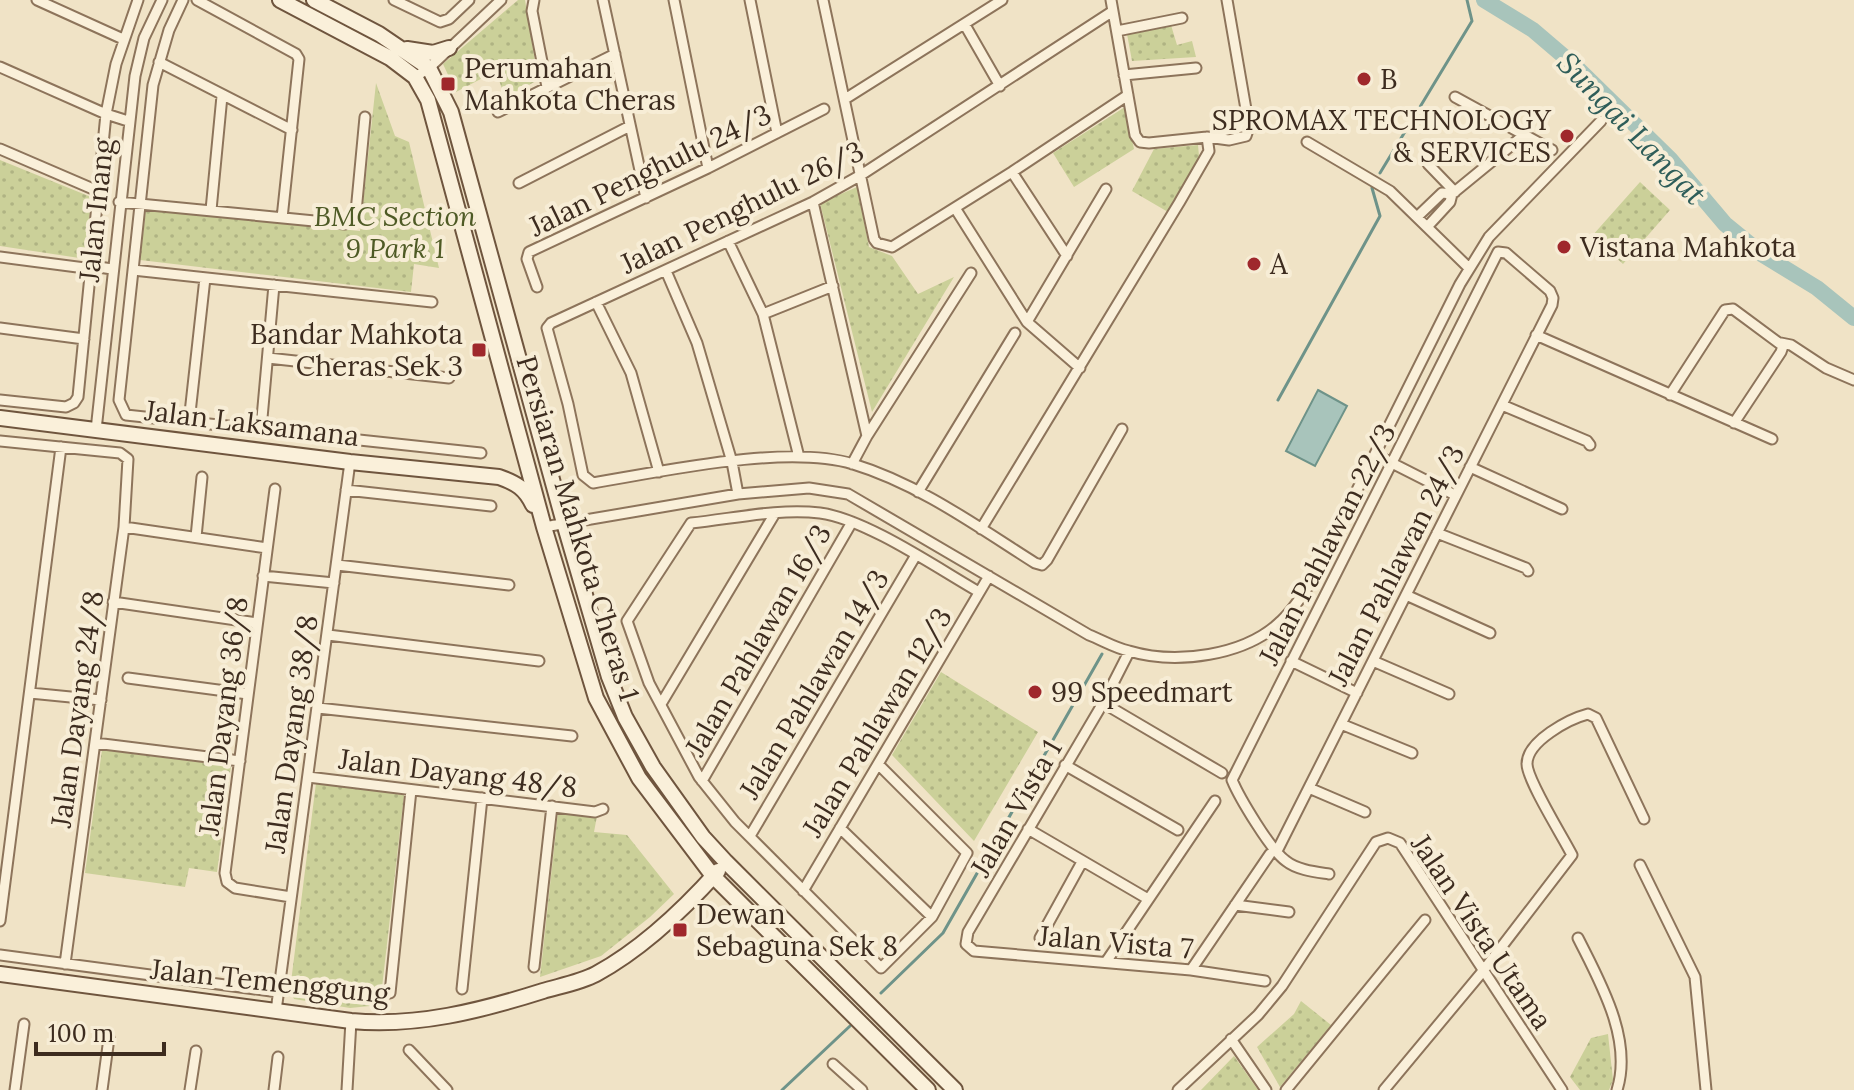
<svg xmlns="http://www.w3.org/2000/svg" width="1854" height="1090" font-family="Lora,serif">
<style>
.grass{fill:url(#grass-dots)}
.water{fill:#a8c4bb;stroke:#6e9389;stroke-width:2}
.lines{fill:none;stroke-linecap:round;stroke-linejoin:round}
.stream{stroke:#6e9389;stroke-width:3}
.river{stroke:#a8c4bb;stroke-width:16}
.street-casing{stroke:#8d745b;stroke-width:13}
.secondary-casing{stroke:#6f553e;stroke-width:18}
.street{stroke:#faf0da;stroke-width:9}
.secondary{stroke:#faf0da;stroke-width:14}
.poi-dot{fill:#9f282c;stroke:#f7edd6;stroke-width:3}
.labels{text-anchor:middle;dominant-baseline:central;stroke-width:8;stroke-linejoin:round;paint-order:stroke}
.poi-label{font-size:28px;fill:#3d2c1f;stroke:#f7edd6;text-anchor:start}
.street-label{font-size:28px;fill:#3d2c1f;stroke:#f7edd6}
.park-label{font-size:28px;font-style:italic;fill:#4e5a25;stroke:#f7edd6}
.water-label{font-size:30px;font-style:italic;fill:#2e5d59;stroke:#f7edd6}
</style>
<defs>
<pattern id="grass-dots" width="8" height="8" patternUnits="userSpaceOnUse" patternTransform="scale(2)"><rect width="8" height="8" fill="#cbd099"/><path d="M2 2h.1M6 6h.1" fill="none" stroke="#afb383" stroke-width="1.8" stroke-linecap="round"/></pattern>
</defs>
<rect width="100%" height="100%" fill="#f0e3c6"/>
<!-- grass -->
<path class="grass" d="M518,0H525L538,80L505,98L496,71L456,92L443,64Z
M1171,25L1177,45L1192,41L1196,57L1132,61L1127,34Z
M376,83L395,136L409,142L439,268L414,264L411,292L140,260L146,210L360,231Z
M1125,107L1134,149L1074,187L1053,153Z
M1198,145L1199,156L1168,212L1132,191L1154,149Z
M0,160L91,197L86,259L0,246Z
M1640,182L1670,210L1623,264L1592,236Z
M857,187L869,247L892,256L918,294L954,277L872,412L820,203Z
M941,672L1038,732L974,841L892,755Z
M102,750L231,766L217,872L189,868L185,887L85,873Z
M316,783L404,795L380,1005L350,1008L294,999L290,990Z
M558,812L597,816L594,832L627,835L674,894L650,917L601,956L540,977Z
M1301,1001L1331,1025L1280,1087L1257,1047L1294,1014Z
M1608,1034L1613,1080L1609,1090H1580L1570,1077L1591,1038Z
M1234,1056L1258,1090H1201Z"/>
<!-- water -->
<path class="water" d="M1318,390L1347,406L1315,466L1286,451Z"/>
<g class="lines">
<!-- stream -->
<path class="stream" d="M1380,173L1472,21L1467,0
M1278,400L1380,216L1372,188
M881,993L943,933L1102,654
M782,1090L850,1026"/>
<!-- river -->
<path class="river" d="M1484,0L1533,30L1574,65L1670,159L1725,224L1763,255L1817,288L1854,318"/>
<!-- street casing -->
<g class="street-casing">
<path id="street" d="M37,0L123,39
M183,0L169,30L153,85L119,400L126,415L481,453
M197,0L296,54L299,59L282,218
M394,0L440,22L449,19L469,0
M534,0L532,11L547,87
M603,0L646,198
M674,0L708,168
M750,0L777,133
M823,0L874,239L877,243L892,247L1012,172L1128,95
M1111,0L1135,135L1140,142L1149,143L1207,137L1229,140L1246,136L1251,121L1247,115L1227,0
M1113,11L861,175L813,202L551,323L547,328L568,404L583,475L593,483C664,471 786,444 853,464C919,484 978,527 1035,563L1042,565L1047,560L1122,429
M965,25L1000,86
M1117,31L1182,18
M159,62L292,130
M0,67L106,114L128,121
M1124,75L1196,68
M415,77L429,68L501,0
M1455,97L1552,150
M845,99L1002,0
M498,112L615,54
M1212,137L1217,132L1241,127L1247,115
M1307,142L1390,191L1469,268
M0,149L100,192
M1428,164L1455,192
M1012,172L1067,256
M519,183L630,126
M119,202L345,224L351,220L356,212L365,117
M813,202L867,436
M955,208L1027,322L1080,368
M211,210L222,96
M1417,217L1442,193L1452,194
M1427,227L1450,202L1452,194L1524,135
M728,241L763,314L799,457
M0,257L85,268L92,266L112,269
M133,270L432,302
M666,271L697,343L732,462L738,494
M537,287L527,259L529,252L708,168L824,109
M596,302L631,373L659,472
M763,314L833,286
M1027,322L1106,189
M0,328L84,339
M1536,335L1772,439
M1781,343L1791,345L1826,368L1854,380
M268,358L449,378
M1670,395L1725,310L1733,309L1783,346L1781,352L1734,423
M0,400L66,407L74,403L78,397L106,114L116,64L138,0
M1502,405L1587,441L1590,445
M189,422L205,278
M261,429L274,285
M96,430L135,76L144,38L162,0
M0,441L120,453L128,459L124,527L65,964
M1376,455L1455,495
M852,464L867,436L971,273
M1470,467L1562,509
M275,489L225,873L227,882L235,888L291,897
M346,490L491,506
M918,492L1015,333
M691,523L627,621L649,683L699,777L735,822L881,968L932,917L967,853L878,764
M691,523C732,519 778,508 820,513C866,519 937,568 979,592
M124,527L267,548
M544,527L738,494L809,488L848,494L1089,635C1102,640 1115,648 1129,651C1176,665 1245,656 1281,621C1293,610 1302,596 1311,582L1460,284L1489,237L1601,121
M981,529L1179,203L1209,151L1207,137
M1437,533L1526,568L1528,571
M196,537L202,477
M337,565L509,585
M263,576L334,583
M1406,595L1490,633
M113,602L257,623
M328,635L539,661
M1129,652L1103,703L968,932L966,944L974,951L1191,970L1265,981
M1291,661L1357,693
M1373,661L1449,694
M128,678L248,694
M30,693L101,700
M1103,703L1222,773
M661,704L774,515
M318,708L572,736
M1341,724L1412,753
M95,743L240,761
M1065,765L1178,830
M308,777L595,812L603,809
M702,781L852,522
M1309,788L1365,812
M840,828L932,917
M1028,829L1148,899
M750,836L916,555
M1277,851L1552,305L1553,298L1550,291L1506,253L1498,252L1232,780C1239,797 1271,851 1286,861C1297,870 1316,872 1329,874
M1640,865L1695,977L1706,1090
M803,891L989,576
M1235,905L1289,912
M0,921L61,447
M1040,938L1082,862
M1578,938C1600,982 1633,1039 1617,1090
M0,955L278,992
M1106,962L1215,801
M534,967L552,806
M1191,970L1270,854
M462,989L482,798
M390,993L411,790
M276,1011L350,462
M1231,1039L1266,1090
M409,1050L447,1090
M833,1064L862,1090
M15,1090L24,1024
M102,1090L109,1038
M190,1090L196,1051
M274,1090L278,1057
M347,1090L351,1021
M1178,1090L1258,1015L1282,986L1376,842L1388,838L1400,843L1562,1090
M1286,1090L1425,920
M1384,1090L1483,971L1572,855C1563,837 1527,780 1527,764C1527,741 1569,719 1588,714L1596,718L1644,819"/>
</g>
<!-- secondary casing -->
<g class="secondary-casing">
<path id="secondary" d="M280,0L390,58L415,77L428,100L544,527L596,698L639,778L713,876L928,1090
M314,0L379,34L429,68L451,112L564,523L609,677L625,717L653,767L703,837L726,862L955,1090
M407,49L433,53L449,48
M0,418L350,462L499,477C516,483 525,488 533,505
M0,974L351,1021C417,1027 480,1011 543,991C560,986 581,982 596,974C642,949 683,910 718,871"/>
</g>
<!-- street -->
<use href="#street" class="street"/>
<!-- secondary -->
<use href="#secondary" class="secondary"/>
</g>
<!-- markers -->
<g class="poi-dot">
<circle cx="1364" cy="79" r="8"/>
<rect x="440" y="76" width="16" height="16" rx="4"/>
<circle cx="1567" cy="136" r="8"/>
<circle cx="1564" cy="247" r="8"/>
<circle cx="1254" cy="264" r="8"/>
<rect x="471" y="342" width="16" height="16" rx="4"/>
<circle cx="1035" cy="692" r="8"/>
<rect x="672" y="922" width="16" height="16" rx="4"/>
</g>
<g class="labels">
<!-- poi labels -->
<g class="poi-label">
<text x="464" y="68">Perumahan<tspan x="464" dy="32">Mahkota Cheras</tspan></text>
<text x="1380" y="79">B</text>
<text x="1551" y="120" text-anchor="end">SPROMAX TECHNOLOGY<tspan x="1551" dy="32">&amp; SERVICES</tspan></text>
<text x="1580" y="247">Vistana Mahkota</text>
<text x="1270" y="264">A</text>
<text x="463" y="334" text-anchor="end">Bandar Mahkota<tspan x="463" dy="32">Cheras Sek 3</tspan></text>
<text x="1051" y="692">99 Speedmart</text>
<text x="696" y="914">Dewan<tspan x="696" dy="32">Sebaguna Sek 8</tspan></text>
</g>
<!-- street labels -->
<g class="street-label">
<text transform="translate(650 170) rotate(-26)">Jalan Penghulu 24/3</text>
<text transform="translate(742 207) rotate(-26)">Jalan Penghulu 26/3</text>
<text transform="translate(96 210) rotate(-84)">Jalan Inang</text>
<text transform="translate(252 423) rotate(7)">Jalan Laksamana</text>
<text transform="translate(578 528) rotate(73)">Persiaran Mahkota Cheras 1</text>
<text transform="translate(1327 544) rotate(-63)">Jalan Pahlawan 22/3</text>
<text transform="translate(1396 565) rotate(-63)">Jalan Pahlawan 24/3</text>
<text transform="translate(758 640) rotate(-60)">Jalan Pahlawan 16/3</text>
<text transform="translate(814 684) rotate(-59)">Jalan Pahlawan 14/3</text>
<text transform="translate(77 709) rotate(-82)">Jalan Dayang 24/8</text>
<text transform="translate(223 716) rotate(-83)">Jalan Dayang 36/8</text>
<text transform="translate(877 722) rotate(-59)">Jalan Pahlawan 12/3</text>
<text transform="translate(291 734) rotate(-82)">Jalan Dayang 38/8</text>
<text transform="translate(458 773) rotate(7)">Jalan Dayang 48/8</text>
<text transform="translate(1016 808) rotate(-60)">Jalan Vista 1</text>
<text transform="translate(1482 932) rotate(56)">Jalan Vista Utama</text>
<text transform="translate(1116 942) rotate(5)">Jalan Vista 7</text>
<text transform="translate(270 981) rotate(6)">Jalan Temenggung</text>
</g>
<!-- park labels -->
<g class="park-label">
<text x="395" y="216">BMC Section<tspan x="395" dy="32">9 Park 1</tspan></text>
</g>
<!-- water labels -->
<g class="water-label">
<text transform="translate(1632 128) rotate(46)">Sungai Langat</text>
</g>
</g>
<!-- scale -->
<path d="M36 1042v12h128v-12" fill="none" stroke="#3d2c1f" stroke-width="4"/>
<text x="48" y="1042" font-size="24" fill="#3d2c1f" stroke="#f7edd6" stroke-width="6" paint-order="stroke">100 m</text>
</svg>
